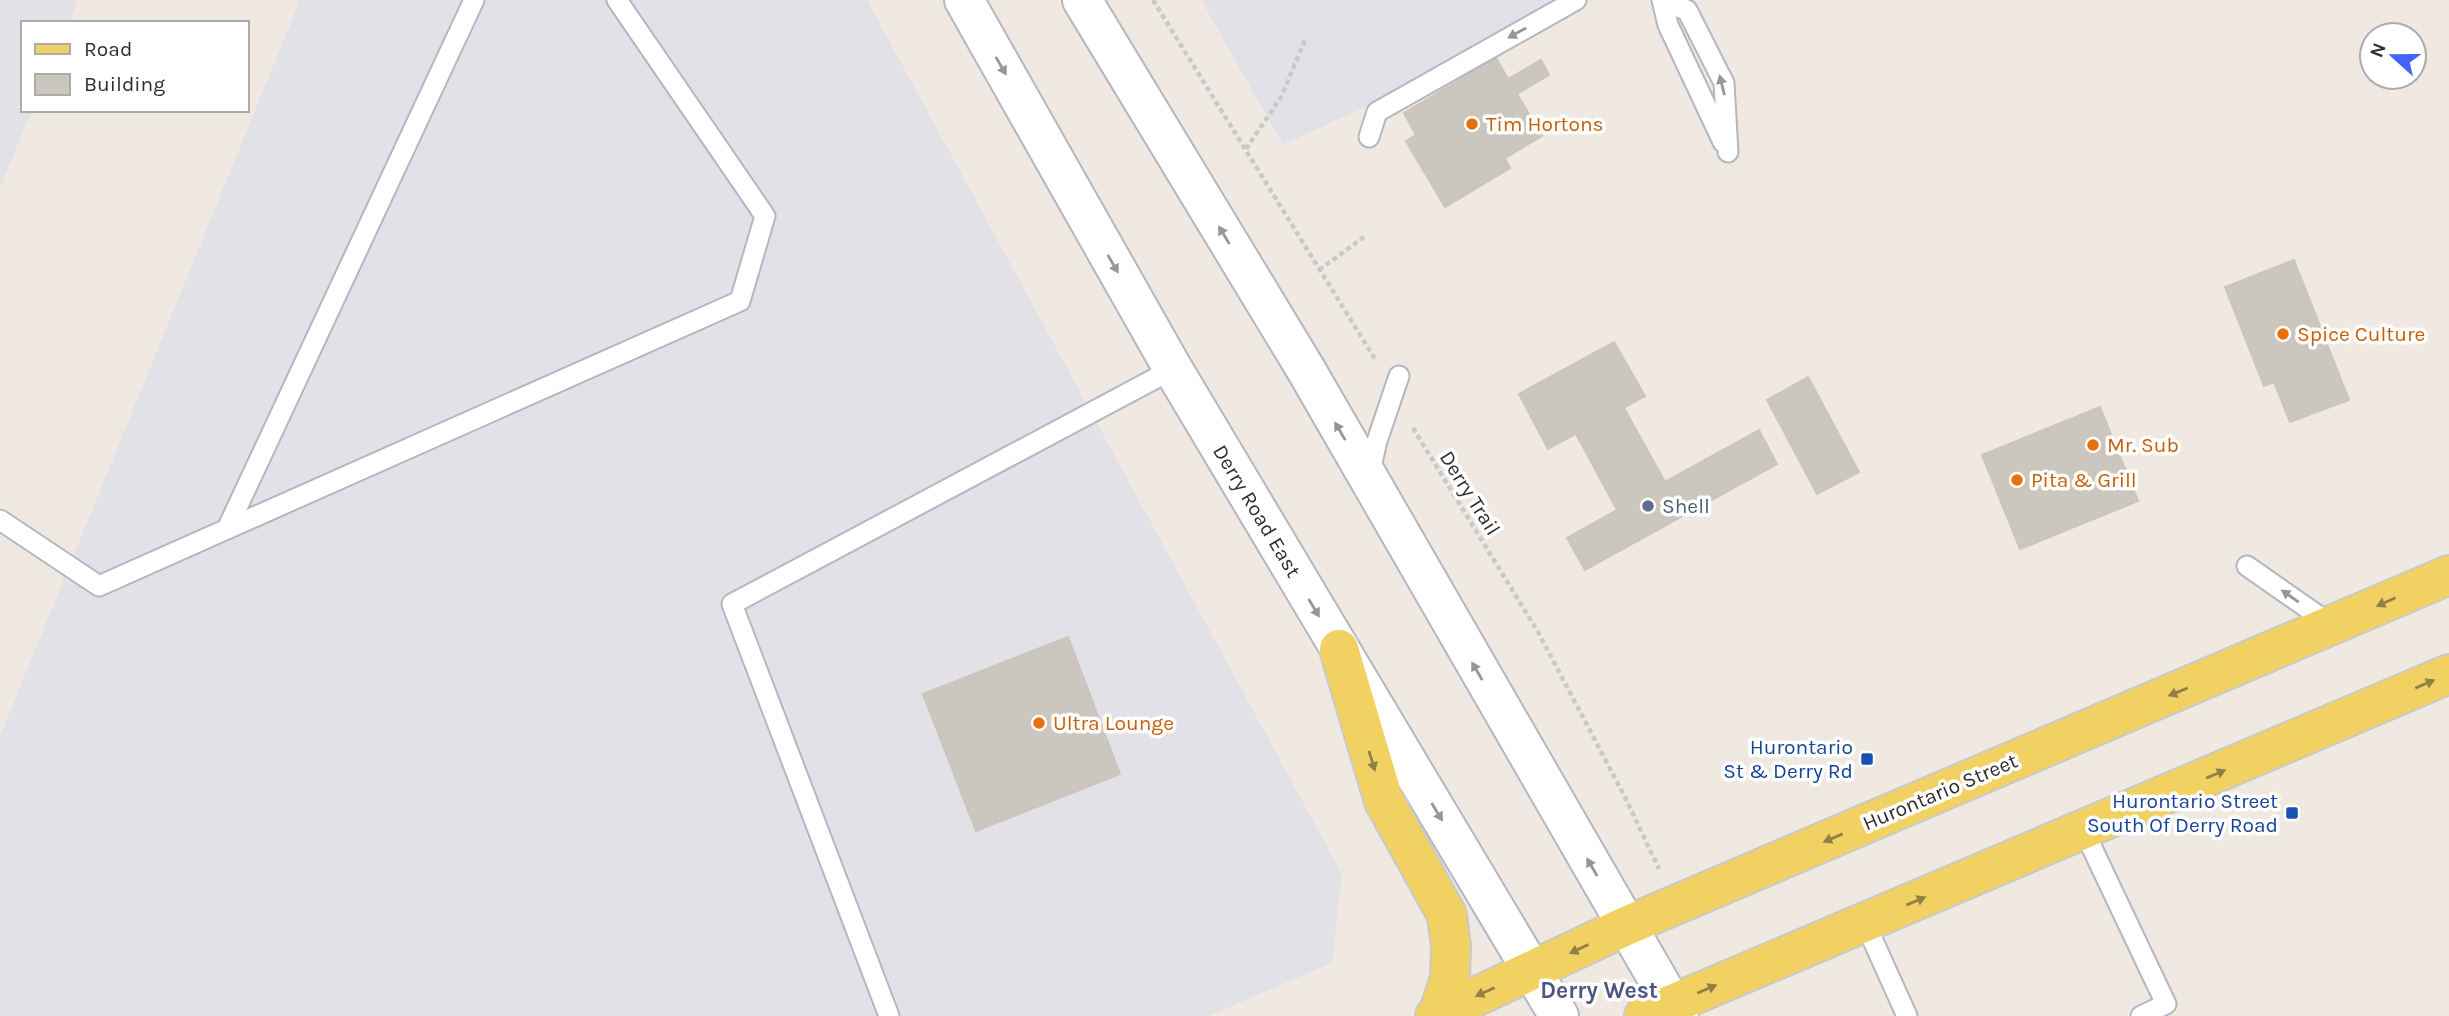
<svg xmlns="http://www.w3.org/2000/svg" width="2449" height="1016" font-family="Karla,sans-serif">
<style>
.industrial{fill:#e3e1e8}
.building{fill:#cbc7bf;stroke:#cbc5ba;stroke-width:2}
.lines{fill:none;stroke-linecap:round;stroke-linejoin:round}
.lane-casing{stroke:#b4b7c1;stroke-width:23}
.secondary-casing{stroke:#b4b7c1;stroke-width:42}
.primary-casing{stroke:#c9c9c9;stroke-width:42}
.path{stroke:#c9c9c9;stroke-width:4.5;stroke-dasharray:5 3.5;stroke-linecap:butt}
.lane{stroke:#fff;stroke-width:19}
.secondary{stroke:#fff;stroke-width:38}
.primary{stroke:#f2d163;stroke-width:38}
.oneway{fill:#969696}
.oneway2{fill:#908048}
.food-dot{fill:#e8710a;stroke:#fff;stroke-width:2.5}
.service-dot{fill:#5c6f8a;stroke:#fff;stroke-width:2.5}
.transit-dot{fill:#1a4fb4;stroke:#fff;stroke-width:2.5}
.labels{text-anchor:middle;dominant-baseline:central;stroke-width:7;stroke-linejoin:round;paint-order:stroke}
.food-label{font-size:21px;fill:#c56008;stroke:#fff;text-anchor:start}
.street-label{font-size:21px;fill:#2e2e2e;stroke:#fff}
.service-label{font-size:21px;fill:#4e5e75;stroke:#fff;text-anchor:start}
.transit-label{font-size:21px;fill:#164399;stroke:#fff;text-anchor:end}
.neighbourhood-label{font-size:23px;font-weight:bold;fill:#4d5680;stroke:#fff}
</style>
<rect width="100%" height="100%" fill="#efe9e1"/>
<!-- industrial -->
<path class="industrial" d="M0,0H78L69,23H23V110H32L0,188Z
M300,0H867L1342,874L1332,963L1208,1016H0V736Z
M1201,0H1594L1283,145Z"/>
<!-- building -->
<path class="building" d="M1496,58L1508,79L1541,60L1549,75L1517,94L1542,136L1505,158L1510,168L1445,207L1406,141L1416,135L1404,113Z
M2294,260L2349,400L2290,422L2274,382L2264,386L2225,287Z
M1614,342L1645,396L1548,449L1519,394Z
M1808,377L1859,472L1817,494L1767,400Z
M2100,407L2138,501L2020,549L1982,455Z
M1624,408L1665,482L1759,430L1777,464L1585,570L1567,538L1617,510L1576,434Z
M1068,637L1120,774L976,831L923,694Z"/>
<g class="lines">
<!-- lane casing -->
<g class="lane-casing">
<path id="lane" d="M1662,0L1668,25L1723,142
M1664,3L1687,10L1724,83L1728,152
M1369,137L1377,112L1576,0
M1369,475L1377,441L1399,376
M0,520L99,586L740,301L765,216L617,0
M227,529L474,0
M2247,566L2333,626
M2084,831L2166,1004L2141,1016
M1865,923L1907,1016
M889,1016L732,604L1173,369"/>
</g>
<!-- secondary casing -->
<g class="secondary-casing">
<path id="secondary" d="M964,0L1173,369L1559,1016
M1082,0L1305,368L1679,1016"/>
</g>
<!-- primary casing -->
<g class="primary-casing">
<path id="primary" d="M1339,649L1384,801L1447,915L1451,946L1450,978L1438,1015
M1435,1016L1626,926L2449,575
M1644,1016L2449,674"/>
</g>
<!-- path -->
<path class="path" d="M1153,0L1375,359
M1246,149L1281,97L1305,40
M1319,270L1364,237
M1413,428L1538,632L1625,797L1659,869"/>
<!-- lane -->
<use href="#lane" class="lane"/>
<!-- secondary -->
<use href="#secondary" class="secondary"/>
<!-- primary -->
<use href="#primary" class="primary"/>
</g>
<!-- one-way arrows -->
<defs><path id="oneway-solid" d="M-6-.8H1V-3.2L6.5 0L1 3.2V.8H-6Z" transform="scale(1.75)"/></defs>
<g class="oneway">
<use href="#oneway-solid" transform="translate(1517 33) rotate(151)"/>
<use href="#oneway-solid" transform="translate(1001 66) rotate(60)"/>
<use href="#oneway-solid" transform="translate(1722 85) rotate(-104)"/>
<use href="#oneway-solid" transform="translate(1224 235) rotate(-121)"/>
<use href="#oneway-solid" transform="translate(1113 264) rotate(60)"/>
<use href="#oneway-solid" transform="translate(1340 431) rotate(-120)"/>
<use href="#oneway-solid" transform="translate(2290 596) rotate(-145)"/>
<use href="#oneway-solid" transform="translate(1314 608) rotate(59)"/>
<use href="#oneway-solid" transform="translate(1477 671) rotate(-120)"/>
<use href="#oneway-solid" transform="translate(1437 812) rotate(59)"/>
<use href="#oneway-solid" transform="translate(1592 867) rotate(-120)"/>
</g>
<g class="oneway2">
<use href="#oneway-solid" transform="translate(2386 602) rotate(156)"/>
<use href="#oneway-solid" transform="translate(2425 684) rotate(-23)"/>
<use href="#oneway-solid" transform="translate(2178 692) rotate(158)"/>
<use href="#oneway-solid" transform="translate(1372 761) rotate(73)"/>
<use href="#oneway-solid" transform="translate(2216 774) rotate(-23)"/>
<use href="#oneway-solid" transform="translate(1833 838) rotate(157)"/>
<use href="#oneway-solid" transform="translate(1916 901) rotate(-23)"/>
<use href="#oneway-solid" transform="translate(1579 949) rotate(154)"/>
<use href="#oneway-solid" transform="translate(1707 989) rotate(-23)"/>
<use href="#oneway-solid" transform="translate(1485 992) rotate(156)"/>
</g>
<!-- markers -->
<g class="food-dot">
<circle cx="1472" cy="124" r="7"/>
<circle cx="2283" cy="334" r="7"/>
<circle cx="2093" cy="445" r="7"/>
<circle cx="2017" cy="480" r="7"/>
<circle cx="1039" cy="723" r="7"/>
</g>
<circle class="service-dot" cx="1648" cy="506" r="7"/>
<g class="transit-dot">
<rect x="1860" y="752" width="14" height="14" rx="3.5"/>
<rect x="2285" y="806" width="14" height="14" rx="3.5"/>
</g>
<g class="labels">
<!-- food labels -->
<g class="food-label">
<text x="1486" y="124">Tim Hortons</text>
<text x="2297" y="334">Spice Culture</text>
<text x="2107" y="445">Mr. Sub</text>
<text x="2031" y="480">Pita &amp; Grill</text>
<text x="1053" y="723">Ultra Lounge</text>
</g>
<!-- street labels -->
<g class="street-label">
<text transform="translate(1470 493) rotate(58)">Derry Trail</text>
<text transform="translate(1257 511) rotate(59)">Derry Road East</text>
<text transform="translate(1940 792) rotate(-23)">Hurontario Street</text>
</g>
<!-- service labels -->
<g class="service-label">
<text x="1662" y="506">Shell</text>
</g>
<!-- transit labels -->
<g class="transit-label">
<text x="1853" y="747">Hurontario<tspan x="1853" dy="24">St &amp; Derry Rd</tspan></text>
<text x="2278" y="801">Hurontario Street<tspan x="2278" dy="24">South Of Derry Road</tspan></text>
</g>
<!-- neighbourhood labels -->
<g class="neighbourhood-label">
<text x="1599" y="990">Derry West</text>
</g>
</g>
<!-- legend -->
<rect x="21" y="21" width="228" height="91" fill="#ffffff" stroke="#ababab" stroke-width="2"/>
<rect x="35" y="44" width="35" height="10" fill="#f2d163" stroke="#ababab" stroke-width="2"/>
<text x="84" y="56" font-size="21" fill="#2e2e2e">Road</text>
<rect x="35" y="74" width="35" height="21" fill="#cbc7bf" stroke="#ababab" stroke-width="2"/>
<text x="84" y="91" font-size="21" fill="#2e2e2e">Building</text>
<!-- north arrow -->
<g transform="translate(2393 56) rotate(291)"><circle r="33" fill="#ffffff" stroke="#ababab" stroke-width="2"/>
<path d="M0-5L12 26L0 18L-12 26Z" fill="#4264fb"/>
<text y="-10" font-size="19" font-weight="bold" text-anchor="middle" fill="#2e2e2e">N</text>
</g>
</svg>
